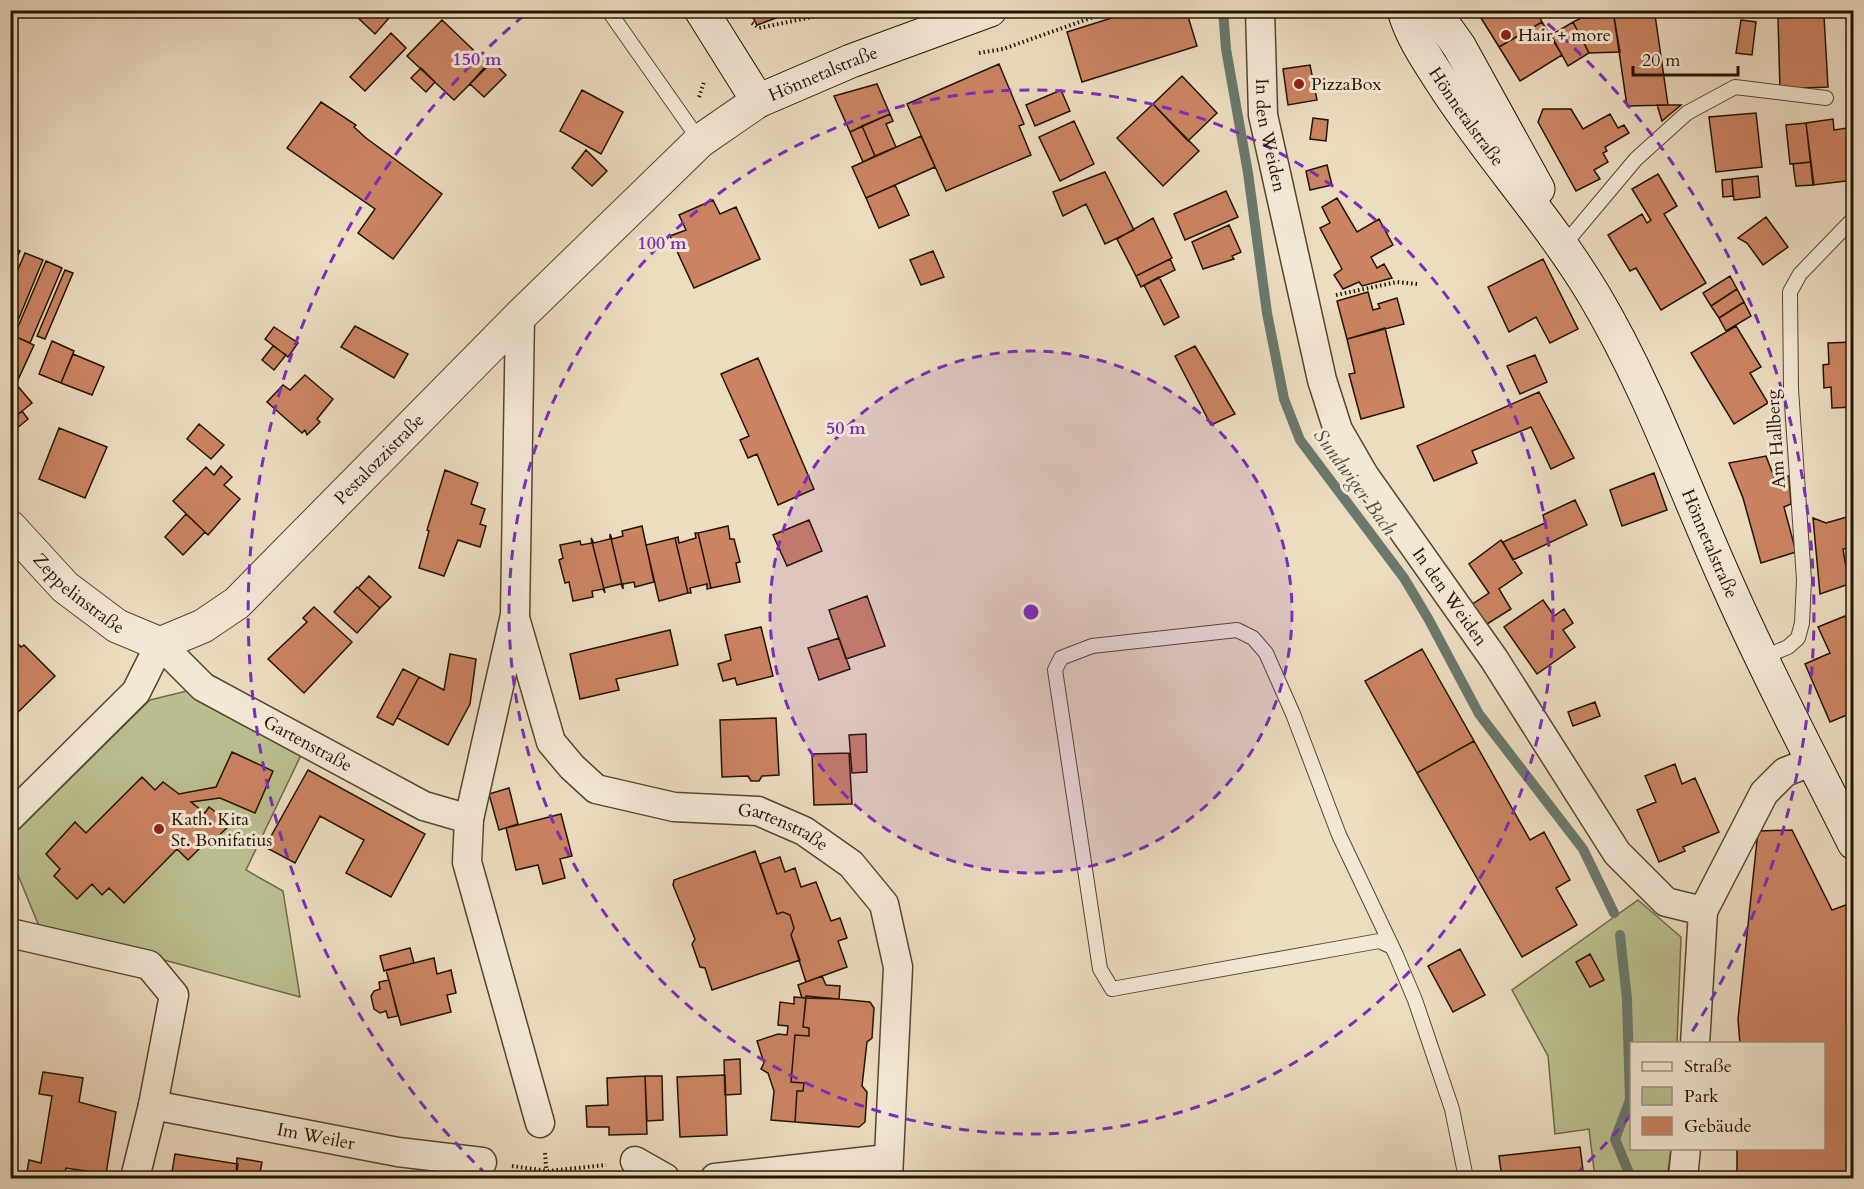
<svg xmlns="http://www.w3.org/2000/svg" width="1864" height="1189" font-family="Cardo,serif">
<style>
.green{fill:#bbbf90;stroke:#6f6a48;stroke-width:1.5}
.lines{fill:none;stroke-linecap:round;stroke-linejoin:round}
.stream{stroke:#6a786d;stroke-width:10}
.building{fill:#cb8362;stroke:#231400;stroke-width:1.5}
.service-casing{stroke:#554630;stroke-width:16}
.minor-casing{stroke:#554630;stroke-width:31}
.tertiary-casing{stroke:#554630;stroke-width:35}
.secondary-casing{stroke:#231400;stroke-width:35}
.path{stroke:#231400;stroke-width:4;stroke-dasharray:1.5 3;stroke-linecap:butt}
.service{stroke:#f3e8d6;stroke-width:14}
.minor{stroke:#f3e8d6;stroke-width:28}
.tertiary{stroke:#f3e8d6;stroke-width:33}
.secondary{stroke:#f3e8d6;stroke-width:33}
.ring{fill:none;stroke:#7b2cbf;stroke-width:3;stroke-dasharray:10 8}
.poi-dot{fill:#8f2418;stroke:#f3e8d6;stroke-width:2}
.labels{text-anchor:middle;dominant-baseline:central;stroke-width:6;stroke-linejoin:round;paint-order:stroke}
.poi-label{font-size:18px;fill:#231400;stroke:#f3e8d6;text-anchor:start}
.street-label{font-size:18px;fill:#231400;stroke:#f3e8d6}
.water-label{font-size:20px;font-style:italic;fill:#4c4e3f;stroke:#f3e8d6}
.centre{fill:#7b2cbf;stroke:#f3e8d6;stroke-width:3}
.ring-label{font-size:18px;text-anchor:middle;font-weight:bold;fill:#7b2cbf;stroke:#f3e8d6;stroke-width:6;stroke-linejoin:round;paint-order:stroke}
</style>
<rect width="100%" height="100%" fill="#ecdcc0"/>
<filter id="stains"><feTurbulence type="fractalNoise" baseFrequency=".00333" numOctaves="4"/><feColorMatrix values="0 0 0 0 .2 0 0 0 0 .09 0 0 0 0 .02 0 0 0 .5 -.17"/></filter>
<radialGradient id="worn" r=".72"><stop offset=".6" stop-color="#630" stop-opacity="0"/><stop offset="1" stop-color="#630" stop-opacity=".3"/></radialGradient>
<!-- green -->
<path class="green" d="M191,690L302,753L246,870L283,891L300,997L39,926L11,858V837L150,700Z
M1638,900L1681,937L1677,1043L1632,1044V1148L1671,1149L1667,1178H1595L1589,1129L1555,1134L1548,1056L1512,990Z"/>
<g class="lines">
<!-- stream -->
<path class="stream" d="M1223,10L1226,49L1248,173L1267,313L1284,399L1300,440L1404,578L1429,620L1479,714L1583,849L1614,913
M1620,935L1627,1000L1630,1100L1615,1139L1631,1178"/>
</g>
<!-- building -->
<path class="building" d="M372,10H396L375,34L353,13L368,11L370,15L374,13Z
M749,10H798L757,25Z
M1137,10H1186L1197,46L1082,82L1067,32Z
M1476,10H1536L1542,22L1499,47Z
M1599,10H1662L1663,14L1598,18Z
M1655,15L1668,105L1627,106L1614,17Z
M1824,16L1828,87L1780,89L1778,18Z
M1614,17L1620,52L1589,53L1573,22L1581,18Z
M442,20L489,65L454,100L407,56Z
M1741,20L1756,22L1752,55L1736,53Z
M1542,22L1562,55L1520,81L1499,47Z
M1573,22L1589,53L1568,66L1551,35Z
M391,33L406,48L365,91L350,77Z
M491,60L506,75L484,97L470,84Z
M999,64L1024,124L1019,126L1031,155L946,191L907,104Z
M1310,65L1317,100L1288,105L1283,69Z
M421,68L435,82L426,92L411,78Z
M1182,76L1217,113L1188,141L1153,104Z
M877,84L890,114L850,132L834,96Z
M582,90L623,112L601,154L560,131Z
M1061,90L1070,111L1035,126L1026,105Z
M321,102L356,125L354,127L366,138L442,194L393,259L358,233L375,209L287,148Z
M1153,104L1199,151L1163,186L1117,138Z
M1657,105H1681L1662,121Z
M1543,109H1571L1583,129L1610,114L1618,128L1624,125L1629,133L1605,147L1607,151L1603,153L1608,162L1594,170L1600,179L1576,191L1538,122Z
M1756,113L1762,167L1716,172L1709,117Z
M890,114L893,121L886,124L896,147L875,156L862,126Z
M1313,118L1328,120L1326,141L1310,139Z
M1833,119L1834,130L1854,127V180L1813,185L1806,123Z
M1074,121L1094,164L1060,181L1039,137Z
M1806,123L1811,162L1790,164L1786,125Z
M862,126L875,156L863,162L850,132Z
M921,136L935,167L866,198L852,167Z
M586,150L607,171L592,186L572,168Z
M1811,162L1814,185L1796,186L1793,164Z
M1327,165L1332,185L1310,190L1306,171Z
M1105,172L1134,230L1105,244L1086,204L1063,216L1053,192Z
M1658,174L1677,206L1664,214L1706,283L1661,310L1636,268L1630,271L1608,235L1642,214L1647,223L1651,220L1632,189Z
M1758,176L1760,197L1734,200L1732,179Z
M1732,179L1733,196L1723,197L1722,180Z
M895,185L909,215L879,228L866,198Z
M1226,191L1238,217L1185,240L1174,214Z
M1337,198L1357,232L1379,219L1393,245L1371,257L1377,268L1384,264L1392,278L1362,286L1359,282L1343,289L1334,275L1342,269L1320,228L1330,223L1322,207Z
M713,200L720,214L736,207L760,259L694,288L670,236L686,230L679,215Z
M1766,217L1788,247L1763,265L1747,243L1738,238Z
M1153,218L1172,258L1136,276L1117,239Z
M1229,225L1241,252L1232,256L1234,259L1203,269L1192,242Z
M10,247L20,251L10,274Z
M933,251L944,277L921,285L910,260Z
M25,253L43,260L12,335L10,288Z
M1170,259L1175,270L1141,287L1136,276Z
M1543,259L1578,329L1550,343L1536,317L1509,332L1488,287Z
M46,261L62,268L30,343L14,336Z
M65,270L73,273L45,339L37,336Z
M1730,276L1737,289L1711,306L1703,293Z
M1159,277L1179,317L1164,325L1144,285Z
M1737,289L1744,302L1719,318L1711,306Z
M1368,292L1373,310L1380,308L1378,304L1397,298L1404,324L1347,339L1337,301Z
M1744,302L1751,316L1726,331L1719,318Z
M355,326L408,354L394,378L341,347Z
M1736,326L1761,367L1750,373L1768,403L1734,424L1691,353Z
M274,327L298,343L288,357L265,339Z
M1385,328L1404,407L1361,419L1349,374L1355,373L1347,339Z
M1852,332H1854V407L1832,408L1831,387L1824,388L1823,365L1829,364L1828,343L1852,342Z
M12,335L34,345L16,384L10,377Z
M52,341L74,351L61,383L39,374Z
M273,346L286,355L274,370L262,360Z
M1195,346L1235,414L1211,425L1175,356Z
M73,354L104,367L92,395L61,383Z
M1535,355L1547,382L1520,394L1507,366Z
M758,358L814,489L778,505L757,454L748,458L740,440L749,436L721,374Z
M305,375L333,399L317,419L320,422L307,435L305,430L302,433L267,402L283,385L290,390Z
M10,377L32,403L10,421Z
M1539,392L1574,458L1551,469L1531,427L1472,451L1477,463L1434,481L1417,446Z
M22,411L28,419L16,429L10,421Z
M199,424L224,445L211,459L187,439Z
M59,428L107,447L85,498L39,479Z
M1766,456L1774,477L1789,476L1791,504L1784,507L1796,552L1761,563L1743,498L1729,463Z
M221,466L232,477L224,485L240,499L208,535L173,501L206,467L214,475Z
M445,470L478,483L471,504L485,509L480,524L486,526L480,547L458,540L444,576L419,568L429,531L427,530Z
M1654,473L1667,510L1622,526L1610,490Z
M1575,500L1587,525L1513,560L1503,542L1545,523L1543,515Z
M186,514L205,532L183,555L165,537Z
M1847,517L1854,541V547L1843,549L1849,584L1820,594L1813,518L1826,523Z
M809,520L822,551L787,566L773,535Z
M642,526L654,582L635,587L634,582L623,584V589L610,534L612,539L623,536L622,531Z
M728,526L730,539H734L740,562L736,563L740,582L711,588L698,533Z
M695,533H698L711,588L707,589V584L690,588L691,593H688L675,538L678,537L679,543L696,538Z
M610,534L623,589L621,584L604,588L605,593L591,538L594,543L610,539Z
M591,538L605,593L603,589L592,591L593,597L573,601L569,582L565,583L559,560L563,558L560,545L580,541L581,545L592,543Z
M675,538L688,593L659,601L646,545Z
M1501,540L1522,573L1499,589L1511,609L1484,626L1471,605L1489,593L1469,564Z
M369,576L391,597L380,608L358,588Z
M357,587L380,608L357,633L334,612Z
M867,596L885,646L846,659L829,610Z
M1543,600L1554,616L1564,609L1573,623L1563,630L1575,647L1537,674L1504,627Z
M314,607L352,642L304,693L268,659L307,622L303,618Z
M1845,616L1854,635V712L1830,722L1805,664L1830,653L1818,627Z
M761,627L773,676L737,685L735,678L723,681L718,664L731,660L725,635Z
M670,630L678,665L616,679L619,690L580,699L570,654Z
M12,638L21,647L24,645L55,676L10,720Z
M839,638L850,669L819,680L808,648Z
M1422,649L1474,741L1417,773L1365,681Z
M450,654L476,659L470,704L448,745L397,718L419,677L444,690Z
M403,669L419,677L393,725L377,717Z
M1595,702L1600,716L1573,726L1568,712Z
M776,718L779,775L762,776L759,781H751L748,776L722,777L720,720Z
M866,734L867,772L852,773L849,735Z
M1474,741L1530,840L1544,832L1570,880L1556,888L1577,925L1522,957L1417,773Z
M232,752L273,771L255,813L220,798L191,802L205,813L209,807L231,824L213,841L210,838L188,860L177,849L124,903L109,888L102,895L92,884L77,899L54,876L60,869L46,854L75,822L86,833L142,777L155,790L163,782L179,794L216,787Z
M849,753L852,804L814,805L812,754Z
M1675,764L1682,784L1695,778L1719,832L1683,847L1685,851L1659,862L1637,810L1656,802L1645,776Z
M308,770L425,834L391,897L346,873L364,840L320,816L295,863L265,847Z
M509,788L518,824L499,830L489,794Z
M561,814L572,856L560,859L565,878L543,884L538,865L516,870L506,828Z
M1792,830L1832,910L1854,902V1178H1737V1148H1824V1044H1740L1738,1019L1758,831Z
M755,851L777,914L783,912L790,915L794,928L791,935L800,960L712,990L705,968L700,967L692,944L695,939L673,885L674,880Z
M780,857L785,872L795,868L801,887L816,882L831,921L840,918L847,938L838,941L847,967L806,982L791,935L794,928L790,915L783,912L777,914L760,864Z
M410,948L414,963L384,971L380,956Z
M1460,949L1485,995L1453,1012L1428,966Z
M1590,954L1604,980L1590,987L1576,962Z
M434,958L437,974L451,970L456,993L447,995L451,1012L401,1025L386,970Z
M822,976L826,985L840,986L839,999L802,998L798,985Z
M389,980L398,1016L388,1018L386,1011L380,1013L374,1009L371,996L374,991L380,989L379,982Z
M806,996L870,1002L874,1008L872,1038L867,1042L862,1086L867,1092L865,1122L859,1127L795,1122L797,1091H803L804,1083L791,1082L795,1035L809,1036V1028L803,1027Z
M794,997L806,998L803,1027L809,1028V1036L795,1035L791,1082L804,1083L803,1091H797L795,1122L771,1120L774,1091L768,1073L761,1069L764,1063L757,1041L778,1034L787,1035L788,1026L778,1025L780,1002L794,1004Z
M740,1059L741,1094L725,1095L724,1060Z
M43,1072L83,1078L79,1102L116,1112L106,1174L66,1168L64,1178H26L29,1160L41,1163L52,1096L39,1094Z
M725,1075L727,1135L680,1137L677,1077Z
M645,1076L647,1134L609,1135V1127H587L586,1106L608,1105L607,1078Z
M645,1076H662L663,1120L647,1121Z
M1580,1147L1584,1178H1502L1499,1156Z
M175,1154L238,1164L236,1178H171Z
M237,1158L262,1162L259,1178H236Z"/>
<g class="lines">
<!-- service casing -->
<g class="service-casing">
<path id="service" d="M608,10L700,141
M1563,246L1636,159L1687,113L1735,87L1826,98
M1762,658L1788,647L1798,638L1802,623L1804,580L1791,389L1790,292L1800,274L1854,218
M1390,946L1379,941L1112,989L1100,969L1055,670L1061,658L1092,646L1237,630L1253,638L1266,653L1293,714L1339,835L1396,955L1415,1000L1452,1109L1466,1178"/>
</g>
<!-- minor casing -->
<g class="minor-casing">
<g id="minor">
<path id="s1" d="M1260,10L1263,115L1322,380L1338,430L1364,475L1494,659L1617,853L1666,902L1703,911"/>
<path d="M520,316L515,615L469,819L467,862L540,1123"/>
<path id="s2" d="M515,618L551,742L572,767L596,789L674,807L758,811L804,831L851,864L884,904L898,967L888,1178"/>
<path id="s3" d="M10,817L136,692L160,644L203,687L424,806L469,819"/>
<path d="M10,933L149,965L174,995L153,1105L135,1178"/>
<path d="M1695,1044L1703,911L1764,793L1785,772L1813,761"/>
<path id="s4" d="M153,1105L398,1152L482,1162"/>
<path d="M635,1161L665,1178"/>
<path d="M715,1178L887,1159"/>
<path d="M1683,1178L1686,1148"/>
</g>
</g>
<!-- tertiary casing -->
<g class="tertiary-casing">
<g id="tertiary">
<path id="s5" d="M10,527L65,587L117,626L160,644L203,626L237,603L520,316L700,141L758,101"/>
</g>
</g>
<!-- secondary casing -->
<g class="secondary-casing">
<g id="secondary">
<path id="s6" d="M701,10L758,101L851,61L990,10"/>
<path id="s7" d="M1404,10C1412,39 1431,65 1447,90C1494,161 1551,223 1594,295C1650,389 1685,491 1730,590C1768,676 1812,759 1854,843"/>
<path d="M1433,10L1459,46L1538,189"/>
</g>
</g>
<!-- path -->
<path class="path" d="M752,23L759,28L846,10
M979,53L1003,49L1113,10
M699,97L704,82
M1336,295L1397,282L1417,284
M545,1153L547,1178
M512,1166L548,1171L606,1165"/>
<!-- service -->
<use href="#service" class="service"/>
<!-- minor -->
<use href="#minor" class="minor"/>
<!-- tertiary -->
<use href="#tertiary" class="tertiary"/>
<!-- secondary -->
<use href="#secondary" class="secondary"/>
</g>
<!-- distance rings -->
<circle cx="1031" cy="612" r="261" fill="#7b2cbf" fill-opacity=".12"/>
<g class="ring">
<circle cx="1031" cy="612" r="261"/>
<circle cx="1031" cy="612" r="522"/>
<path d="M1631 1115A783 783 0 0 1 1575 1175M487 1175A783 783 0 0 1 528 12M1534 12A783 783 0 0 1 1688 1038"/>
</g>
<!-- markers -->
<g class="poi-dot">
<circle cx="1506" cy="35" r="6"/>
<circle cx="1299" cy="84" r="6"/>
<circle cx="159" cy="829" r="6"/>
</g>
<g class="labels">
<!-- poi labels -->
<g class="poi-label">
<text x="1518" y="35">Hair + more</text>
<text x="1311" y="84">PizzaBox</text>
<text x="171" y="819">Kath. Kita<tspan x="171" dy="21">St. Bonifatius</tspan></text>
</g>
<!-- street labels -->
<g class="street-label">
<text stroke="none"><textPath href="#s6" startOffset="178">Hönnetalstraße</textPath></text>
<text stroke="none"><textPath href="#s7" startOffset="124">Hönnetalstraße</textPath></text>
<text stroke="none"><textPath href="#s1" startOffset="126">In den Weiden</textPath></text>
<text transform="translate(1776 439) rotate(-94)">Am Hallberg</text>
<text stroke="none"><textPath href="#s5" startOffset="483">Pestalozzistraße</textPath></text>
<text stroke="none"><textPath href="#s7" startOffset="618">Hönnetalstraße</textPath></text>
<text stroke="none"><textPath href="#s5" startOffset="96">Zeppelinstraße</textPath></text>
<text stroke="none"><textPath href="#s1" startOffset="630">In den Weiden</textPath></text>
<text stroke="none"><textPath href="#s3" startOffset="411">Gartenstraße</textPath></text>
<text stroke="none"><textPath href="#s2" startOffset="387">Gartenstraße</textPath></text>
<text stroke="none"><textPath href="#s4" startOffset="166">Im Weiler</textPath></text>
</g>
<!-- water labels -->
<g class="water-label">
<text transform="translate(1355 482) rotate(54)">Sundwiger Bach</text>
</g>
</g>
<circle cx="1031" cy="612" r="9" class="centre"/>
<g class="ring-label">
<text x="477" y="65">150 m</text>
<text x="662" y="249">100 m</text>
<text x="846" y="434">50 m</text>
</g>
<!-- margin -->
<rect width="1864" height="1189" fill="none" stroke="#ecdcc0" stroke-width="36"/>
<rect x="12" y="12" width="1840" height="1165" fill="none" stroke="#231400" stroke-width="3"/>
<rect x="18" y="18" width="1828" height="1153" fill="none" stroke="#231400" stroke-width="1.5"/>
<!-- legend -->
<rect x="1630" y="1042" width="195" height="108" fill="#f3e8d6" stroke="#a09380" stroke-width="1.5"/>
<rect x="1642" y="1062" width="30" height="9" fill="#f3e8d6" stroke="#a09380" stroke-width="1.5"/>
<text x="1684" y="1072" font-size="18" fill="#231400">Straße</text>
<rect x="1642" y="1087" width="30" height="18" fill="#bbbf90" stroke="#a09380" stroke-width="1.5"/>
<text x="1684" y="1102" font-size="18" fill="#231400">Park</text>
<rect x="1642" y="1117" width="30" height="18" fill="#cb8362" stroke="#a09380" stroke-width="1.5"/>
<text x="1684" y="1132" font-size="18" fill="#231400">Gebäude</text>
<!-- scale -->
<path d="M1633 66v9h105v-9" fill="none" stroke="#231400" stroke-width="3"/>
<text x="1642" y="66" font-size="18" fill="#231400" stroke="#f3e8d6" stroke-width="4.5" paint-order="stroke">20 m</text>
<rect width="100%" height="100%" filter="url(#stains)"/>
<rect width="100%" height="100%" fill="url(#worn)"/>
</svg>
